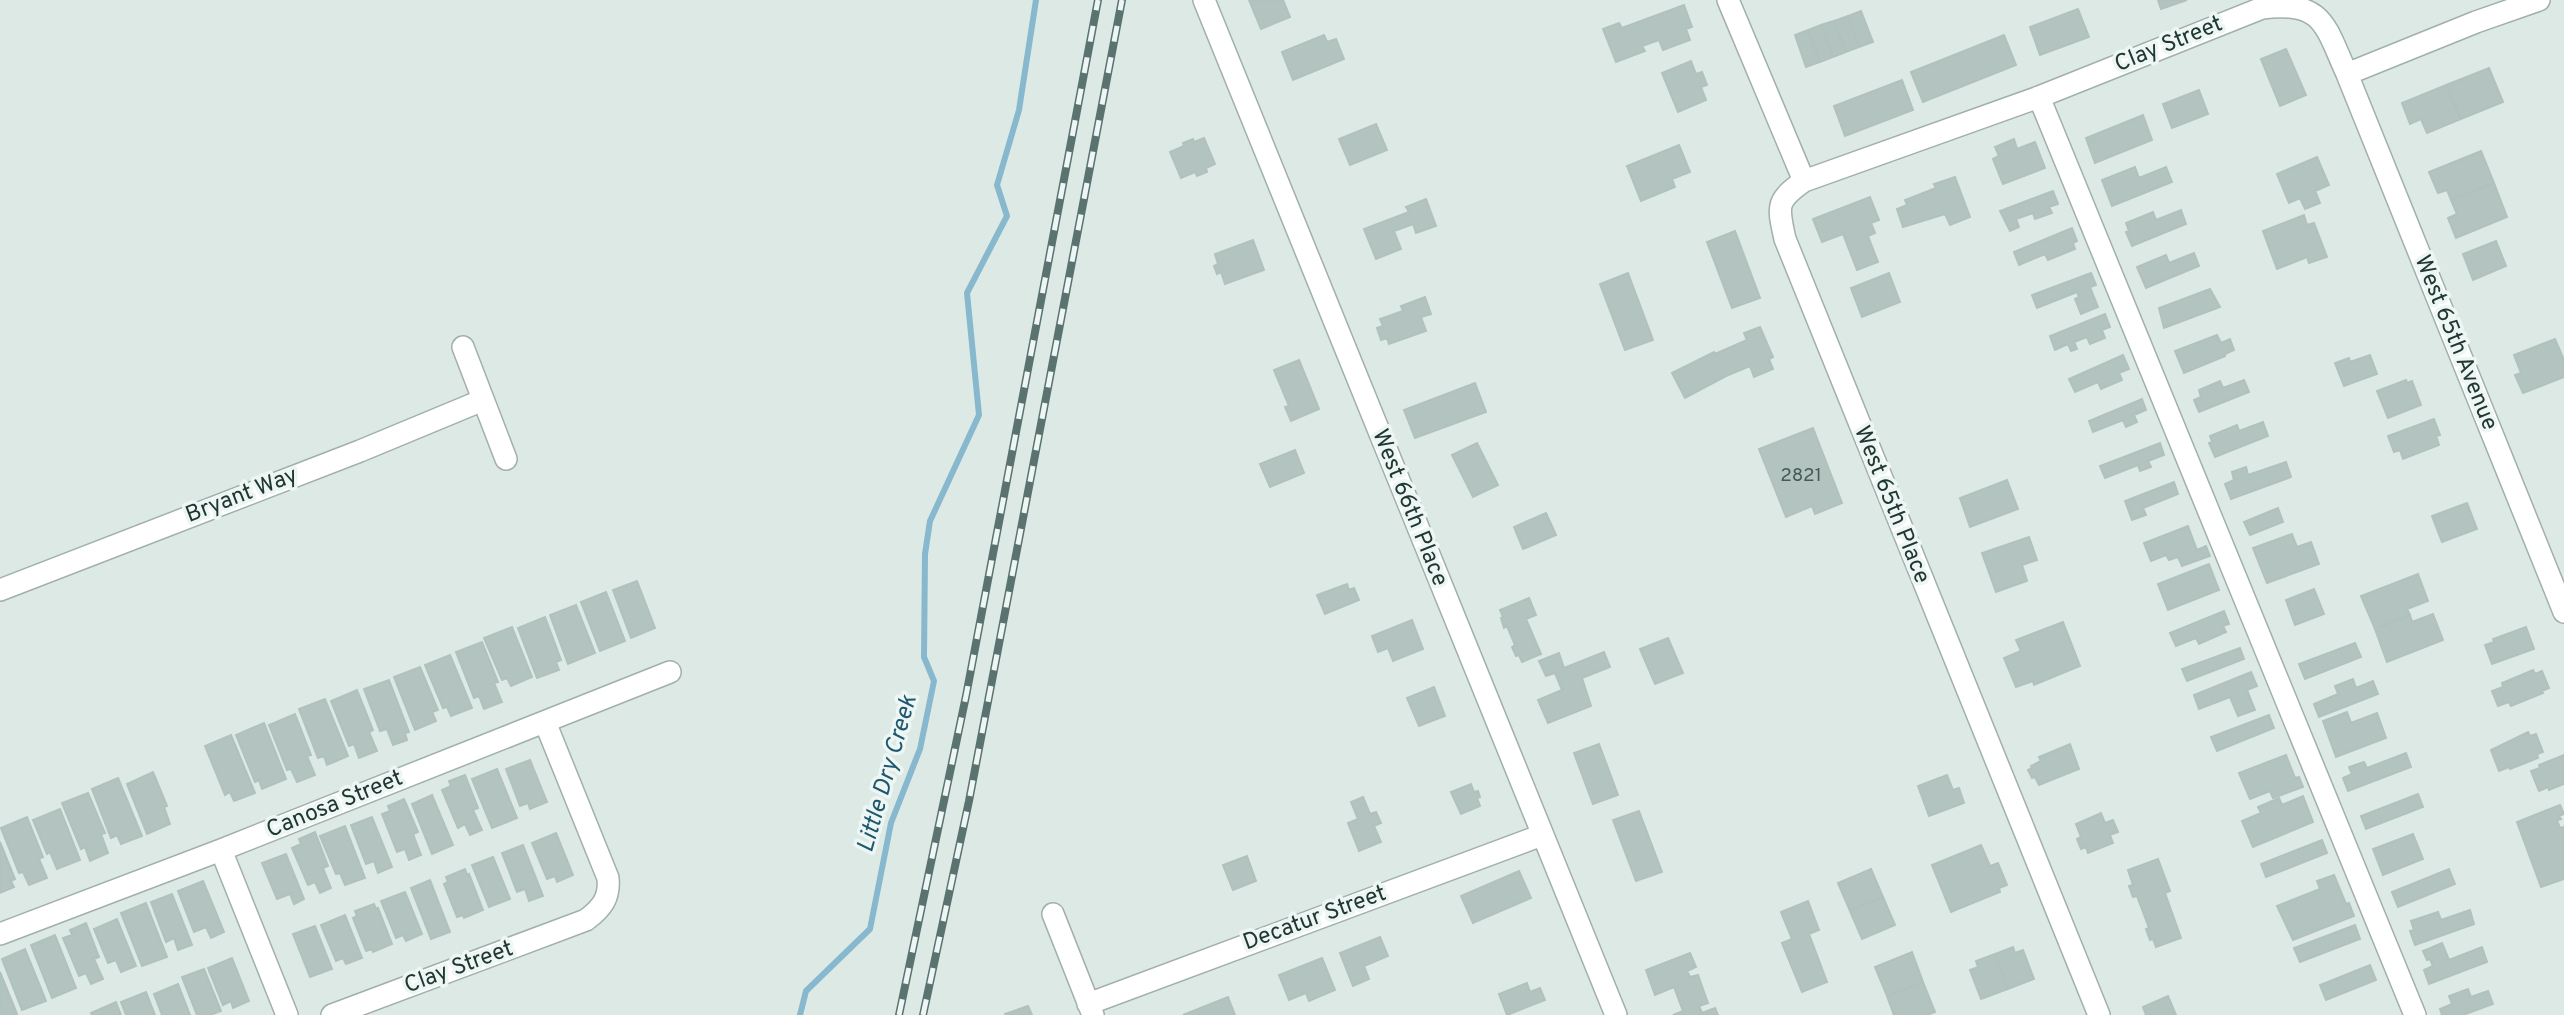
<svg xmlns="http://www.w3.org/2000/svg" width="2564" height="1015" font-family="Overpass,sans-serif">
<style>
.lines{fill:none;stroke-linecap:round;stroke-linejoin:round}
.stream{stroke:#87b8cd;stroke-width:6}
.building{fill:#b3c3bf;stroke:#b0c2bd;stroke-width:2}
.minor-casing{stroke:#a1b0ac;stroke-width:24}
.minor{stroke:#fff;stroke-width:21}
.rail-casing{stroke:#5a7370;stroke-width:8}
.rail{stroke:#edf6f3;stroke-width:5;stroke-dasharray:16;stroke-linecap:butt}
.labels{text-anchor:middle;dominant-baseline:central;stroke-width:7;stroke-linejoin:round;paint-order:stroke}
.number-label{font-size:19px;fill:#455a57}
.street-label{font-size:23px;fill:#203734;stroke:#edf6f3}
.water-label{font-size:24px;font-style:italic;fill:#1d5770;stroke:#edf6f3}
</style>
<rect width="100%" height="100%" fill="#dde9e5"/>
<g class="lines">
<!-- stream -->
<path class="stream" d="M800,1015L806,991L870,929L891,823L920,749L934,681L924,657L925,554L930,521L979,415L967,293L1007,216L997,185L1019,110L1036,0"/>
</g>
<!-- building -->
<path class="building" d="M1249,0H1283L1290,17L1261,29Z
M2158,0H2187L2161,9Z
M1684,5L1692,27L1686,29L1690,40L1663,50L1659,40L1642,46L1645,51L1616,62L1603,29L1619,23L1622,28Z
M2078,9L2089,37L2040,55L2030,27Z
M1861,11L1873,42L1859,47L1848,16Z
M1848,16L1859,47L1846,52L1834,21Z
M1834,21L1846,52L1833,57L1821,25Z
M1821,25L1833,57L1820,62L1808,30Z
M1808,30L1820,62L1806,67L1795,35Z
M1324,35L1327,42L1336,39L1344,59L1293,80L1282,52Z
M2004,35L2016,65L1923,102L1911,72Z
M2286,49L2306,95L2280,106L2261,59Z
M1691,61L1696,74L1702,72L1707,85L1701,87L1706,100L1678,112L1662,73Z
M2489,68L2503,102L2461,119L2446,85Z
M1902,80L1913,110L1845,136L1834,106Z
M2446,85L2461,119L2427,133L2421,119L2410,124L2402,103Z
M2199,90L2208,114L2172,128L2163,104Z
M2143,115L2152,140L2095,163L2086,138Z
M1376,124L1387,150L1350,165L1339,139Z
M1204,138L1215,164L1206,168L1207,172L1197,176L1195,172L1181,178L1170,152L1184,146L1183,143L1193,139L1194,142Z
M2014,139L2017,149L2035,142L2045,168L2003,184L1993,159L1999,156L1995,147Z
M1679,145L1690,172L1672,179L1675,187L1641,201L1627,166Z
M2481,151L2494,183L2451,200L2447,190L2438,193L2429,172Z
M2317,157L2329,185L2315,191L2320,203L2305,209L2300,198L2289,203L2277,174Z
M2135,167L2139,178L2166,167L2172,182L2112,206L2102,180Z
M1955,177L1970,217L1950,225L1945,214L1903,227L1897,209L1907,205L1905,200L1936,188L1934,184Z
M2494,183L2507,217L2456,238L2448,218L2457,214L2451,200Z
M2053,191L2058,204L2049,207L2052,213L2035,219L2033,213L2016,219L2019,227L2010,231L2000,211Z
M1870,197L1879,220L1871,223L1875,233L1868,236L1878,262L1857,270L1843,234L1822,242L1813,219Z
M1426,199L1436,226L1416,233L1413,224L1394,231L1401,249L1376,259L1364,229L1409,212L1406,207Z
M2181,210L2186,224L2132,246L2126,232L2129,231L2126,223L2153,212L2156,220Z
M2304,215L2307,225L2314,223L2327,257L2309,263L2307,257L2277,269L2263,231Z
M2072,228L2077,241L2073,243L2075,249L2048,260L2045,254L2019,265L2014,252Z
M1735,231L1760,298L1732,308L1707,242Z
M1253,240L1264,270L1225,284L1221,272L1217,274L1214,266L1218,264L1215,254Z
M2496,241L2506,266L2473,280L2463,254Z
M2194,253L2199,266L2146,288L2137,267L2166,255L2169,263Z
M1628,273L1653,340L1625,350L1600,284Z
M1889,273L1900,302L1862,317L1851,288Z
M2091,273L2096,285L2090,287L2098,307L2081,314L2075,299L2079,297L2077,292L2037,308L2032,295Z
M2210,289L2220,307L2164,328L2159,308Z
M1425,297L1431,314L1421,317L1426,331L1389,344L1387,338L1381,340L1377,328L1383,326L1380,319L1403,311L1401,306Z
M2105,314L2110,327L2102,330L2105,338L2090,344L2087,337L2074,342L2077,349L2071,351L2068,344L2055,350L2050,336Z
M1760,327L1773,357L1769,359L1773,369L1754,377L1750,366L1726,376L1685,398L1672,373L1714,352L1715,354L1747,340L1744,333Z
M2217,335L2221,343L2230,339L2234,350L2225,354V356L2184,373L2175,351Z
M2555,339L2564,360V377L2523,393L2515,375L2521,373L2514,355Z
M2123,355L2129,369L2119,373L2122,380L2101,389L2098,382L2075,392L2069,379Z
M2370,355L2377,374L2344,386L2335,363L2349,358L2350,362Z
M1299,360L1319,409L1291,421L1285,407L1289,406L1274,370Z
M2244,380L2249,392L2199,412L2194,400L2201,397L2199,390L2220,381L2223,388Z
M2406,380L2407,383L2412,381L2421,405L2388,418L2377,391Z
M1475,383L1486,412L1415,438L1404,410Z
M2142,399L2146,410L2134,415L2137,422L2126,427L2123,420L2093,432L2089,421Z
M2434,419L2440,435L2436,436L2439,445L2403,459L2400,450L2394,452L2388,436Z
M2263,422L2268,436L2215,457L2209,443L2212,442L2210,436L2237,425L2239,431Z
M1813,428L1842,503L1815,514L1812,506L1786,517L1759,449Z
M1477,443L1498,485L1473,497L1452,455Z
M2160,443L2164,455L2148,461L2151,467L2140,471L2138,465L2105,478L2100,466Z
M1295,450L1304,473L1270,487L1260,464Z
M2286,462L2291,477L2231,499L2225,484L2234,480L2232,472L2246,467L2248,475Z
M2007,480L2018,509L1970,527L1960,498Z
M2174,482L2178,494L2143,508L2146,515L2132,520L2125,501Z
M2467,503L2477,529L2442,542L2432,516Z
M2278,508L2283,522L2250,535L2244,522Z
M1546,513L1556,535L1523,549L1514,527Z
M2188,526L2197,550L2206,546L2210,556L2182,566L2178,557L2169,560L2166,555L2151,561L2144,543Z
M2292,534L2297,547L2311,542L2319,564L2267,583L2253,548Z
M2029,537L2037,560L2022,565L2027,581L1996,592L1982,553Z
M2209,564L2219,590L2168,610L2158,584Z
M2418,574L2428,601L2407,609L2410,615L2375,629L2361,596Z
M637,581L655,628L631,638L613,590Z
M1347,584L1349,590L1354,588L1359,600L1325,614L1317,595Z
M2314,589L2324,614L2295,625L2286,600Z
M606,592L625,641L600,651L581,602Z
M1529,598L1536,615L1526,619L1541,654L1522,662L1519,655L1516,656L1512,647L1515,645L1507,626L1504,628L1501,618L1503,617L1500,610Z
M576,605L595,653L568,664L550,615Z
M2224,611L2229,624L2223,626L2226,632L2199,644L2196,638L2176,646L2170,633Z
M2433,614L2443,640L2387,662L2375,629L2410,615L2412,622Z
M545,617L561,660L556,662L559,670L537,678L518,628Z
M1412,620L1423,649L1393,661L1388,648L1378,652L1372,636Z
M2063,622L2080,666L2034,685L2033,681L2016,687L2004,658L2021,651L2016,640Z
M512,627L532,677L511,686L507,678L502,680L484,638Z
M2526,627L2534,649L2492,664L2485,645L2494,642L2493,639Z
M1668,638L1683,673L1655,684L1640,649Z
M482,642L498,682L494,683L502,702L484,709L479,696L474,698L456,652Z
M2355,643L2361,657L2305,679L2299,664Z
M2240,648L2244,659L2187,681L2182,669Z
M1604,652L1610,667L1582,678L1591,706L1548,723L1538,700L1562,690L1555,673L1546,676L1539,661L1559,653L1564,668Z
M450,655L472,708L451,716L447,707L443,708L425,665Z
M420,667L438,710L432,712L436,721L415,730L394,677Z
M2533,670L2535,674L2542,671L2549,688L2542,691L2543,693L2511,706L2509,702L2498,706L2492,691L2503,687L2502,683Z
M2251,672L2257,686L2247,690L2255,710L2238,716L2230,697L2199,709L2194,695Z
M2353,679L2356,688L2373,681L2378,694L2319,717L2314,704L2338,694L2335,686Z
M389,680L409,732L405,733L407,740L393,745L387,729L380,731L364,689Z
M1434,687L1445,716L1419,726L1407,698Z
M357,690L373,730L369,732L377,751L359,758L354,744L349,746L331,701Z
M325,699L348,756L327,765L324,756L318,758L299,709Z
M2347,712L2351,723L2377,713L2386,738L2336,757L2323,721Z
M295,714L311,755L307,756L315,775L297,782L291,769L287,770L269,725Z
M2269,715L2274,728L2217,751L2211,737Z
M264,723L286,779L262,789L259,780L255,782L236,735Z
M2528,732L2530,736L2536,734L2543,752L2537,754L2538,758L2510,769L2509,767L2499,771L2491,750Z
M231,735L255,793L234,801L230,792L225,795L205,746Z
M1599,744L1618,795L1593,804L1574,753Z
M2070,744L2079,769L2039,785L2035,777L2032,778L2028,770L2032,768L2031,766L2041,761L2039,757Z
M2406,753L2411,767L2348,791L2343,778L2352,774L2349,767L2364,762L2367,768Z
M2286,755L2295,778L2299,777L2303,787L2273,798L2270,791L2250,799L2239,773Z
M2564,755V784L2549,790L2548,787L2539,791L2531,771L2540,768L2539,765Z
M530,760L547,802L530,809L528,803L520,806L506,769Z
M497,769L517,818L492,828L472,779Z
M153,772L167,806L164,807L170,824L147,834L127,784Z
M465,775L478,808L473,810L482,830L470,835L465,824L458,828L442,790L451,786L449,781Z
M1947,775L1953,790L1959,788L1964,803L1929,816L1918,786Z
M118,778L142,836L121,844L117,835L111,838L92,789Z
M1471,784L1474,792L1478,791L1480,797L1477,798L1480,806L1461,814L1451,792Z
M88,793L105,833L101,834L108,853L90,861L85,847L81,849L62,803Z
M2418,794L2423,807L2366,829L2361,816Z
M432,795L453,845L432,854L412,804Z
M2303,796L2313,822L2253,847L2242,821L2261,813L2258,807L2279,798L2282,805Z
M1363,797L1370,814L1376,812L1381,823L1374,826L1381,842L1359,851L1348,823L1358,819L1351,802Z
M404,799L418,832L413,834L421,855L409,860L405,849L397,852L382,814L390,811L388,806Z
M2560,805L2564,814L2559,816L2561,819L2557,820L2560,828L2564,827V879L2541,887L2517,822Z
M60,809L80,860L57,869L50,852L47,854L33,820Z
M1639,811L1662,872L1636,881L1613,820Z
M2101,813L2105,823L2113,820L2118,832L2110,835L2113,843L2088,853L2086,847L2081,849L2077,839L2081,837L2076,824Z
M27,817L43,857L39,859L47,878L29,885L23,872L19,873L1,828Z
M372,817L392,867L378,873L374,861L366,864L351,825Z
M345,826L365,878L345,885L340,873L336,874L320,836Z
M315,832L328,866L323,868L331,888L320,893L315,882L308,885L292,848L301,844L299,839Z
M556,833L573,875L557,882L555,876L547,879L532,843Z
M2413,834L2423,859L2383,875L2373,849Z
M2322,840L2327,853L2266,877L2261,864Z
M0,842L15,879L11,881L14,887L0,893Z
M523,845L543,896L529,901L525,889L517,892L502,853Z
M1981,845L1990,866L1998,863L2007,885L1999,888L2000,892L1951,912L1932,865Z
M286,854L304,899L294,904L290,894L277,899L262,863Z
M1247,856L1256,881L1233,890L1223,865Z
M493,857L510,899L489,907L472,865Z
M2158,859L2170,891L2165,893L2181,938L2156,947L2153,939L2150,940L2146,929L2149,928L2137,896L2133,897L2129,886L2133,885L2128,870Z
M465,869L467,875L469,874L483,910L464,918L463,915L457,917L444,884L448,882L446,877Z
M1871,869L1883,897L1850,911L1838,883Z
M2449,869L2455,884L2398,907L2392,892Z
M1519,871L1531,898L1473,923L1461,896Z
M2334,875L2346,904L2349,903L2354,916L2293,940L2277,906L2320,889L2317,881Z
M430,880L450,932L431,939L411,888Z
M203,881L224,932L211,938L206,927L194,932L178,891Z
M405,892L422,934L406,941L403,935L396,938L381,901Z
M172,894L192,945L178,950L174,938L166,942L151,902Z
M1883,897L1895,925L1862,939L1850,911Z
M1808,901L1819,930L1809,934L1827,982L1802,992L1782,943L1792,939L1781,912Z
M146,903L167,957L142,966L121,913Z
M374,904L376,909L378,908L392,944L373,952L372,949L366,951L353,918L357,916L355,911Z
M2470,910L2474,924L2415,945L2410,931L2414,930L2411,921L2438,912L2441,920Z
M345,915L362,958L346,964L343,958L336,961L321,925Z
M117,919L136,966L121,972L116,960L108,963L94,929Z
M86,923L99,957L94,959L103,979L91,984L86,973L79,976L63,938L72,935L70,930Z
M2355,925L2360,939L2300,962L2294,948Z
M315,926L332,969L310,977L293,934Z
M55,935L76,988L52,998L31,945Z
M1380,937L1388,956L1364,966L1369,979L1353,986L1340,953Z
M2442,943L2449,960L2482,947L2487,962L2429,984L2424,970L2433,966L2430,959L2427,960L2423,951Z
M2013,947L2015,953L2023,950L2034,979L2008,989L1995,954Z
M25,949L46,1001L22,1010L2,959Z
M1912,952L1923,982L1887,996L1875,967Z
M1690,953L1696,967L1687,971L1690,977L1698,975L1708,1003L1699,1006L1702,1013L1715,1008L1718,1015H1673L1683,1011L1674,987L1655,995L1646,970Z
M1995,954L2008,989L1981,999L1970,970L1978,967L1976,961Z
M232,958L249,1001L233,1008L231,1001L223,1005L208,968Z
M1322,958L1335,990L1309,1001L1306,993L1289,1000L1279,975Z
M2370,965L2376,980L2326,1000L2320,985Z
M204,969L221,1011L210,1015H197L182,977Z
M0,972L17,1014L14,1015H0Z
M1923,982L1935,1012L1927,1015H1894L1887,996Z
M1527,983L1530,992L1540,988L1545,1000L1507,1015L1499,994Z
M178,984L190,1015H162L154,994Z
M2468,989L2471,997L2488,991L2493,1004L2463,1015H2442L2440,1009L2452,1004L2449,996Z
M146,992L155,1015H126L121,1002Z
M2168,996L2176,1015H2146L2143,1007Z
M1228,997L1235,1015H1183Z
M116,1002L121,1015H92L91,1013Z
M1028,1006L1032,1015H1005V1014Z"/>
<g class="lines">
<!-- minor casing -->
<g class="minor-casing">
<path id="minor" d="M1204,0L1616,1015
M1728,0L1804,181
M2347,74L2476,22L2539,0
M2039,97L2415,1015
M463,347L506,459
M0,590L360,451L483,400
M221,850L287,1015
M1053,914L1093,1015
M0,934L221,850L670,672
M1088,1004L1542,835
M332,1015L586,920C602,908 610,898 608,878L545,722
M2099,1015L1785,239C1778,207 1775,201 1804,181L2039,97L2262,8C2324,0 2325,26 2347,74L2564,612"/>
</g>
<!-- minor -->
<use href="#minor" class="minor"/>
<!-- rail casing -->
<g class="rail-casing">
<path id="rail" d="M899,1015L966,696L1098,0
M923,1015L969,801L1122,0"/>
</g>
<!-- rail -->
<use href="#rail" class="rail"/>
</g>
<g class="labels">
<!-- number labels -->
<g class="number-label">
<text x="1801" y="476">2821</text>
</g>
<!-- street labels -->
<g class="street-label">
<text transform="translate(2169 45) rotate(-22)">Clay Street</text>
<text transform="translate(2455 343) rotate(68)">West 65th Avenue</text>
<text transform="translate(242 496) rotate(-21)">Bryant Way</text>
<text transform="translate(1891 505) rotate(68)">West 65th Place</text>
<text transform="translate(1409 508) rotate(68)">West 66th Place</text>
<text transform="translate(335 805) rotate(-22)">Canosa Street</text>
<text transform="translate(1315 919) rotate(-20)">Decatur Street</text>
<text transform="translate(459 968) rotate(-20)">Clay Street</text>
</g>
<!-- water labels -->
<g class="water-label">
<text transform="translate(888 774) rotate(-74)">Little Dry Creek</text>
</g>
</g>
</svg>
